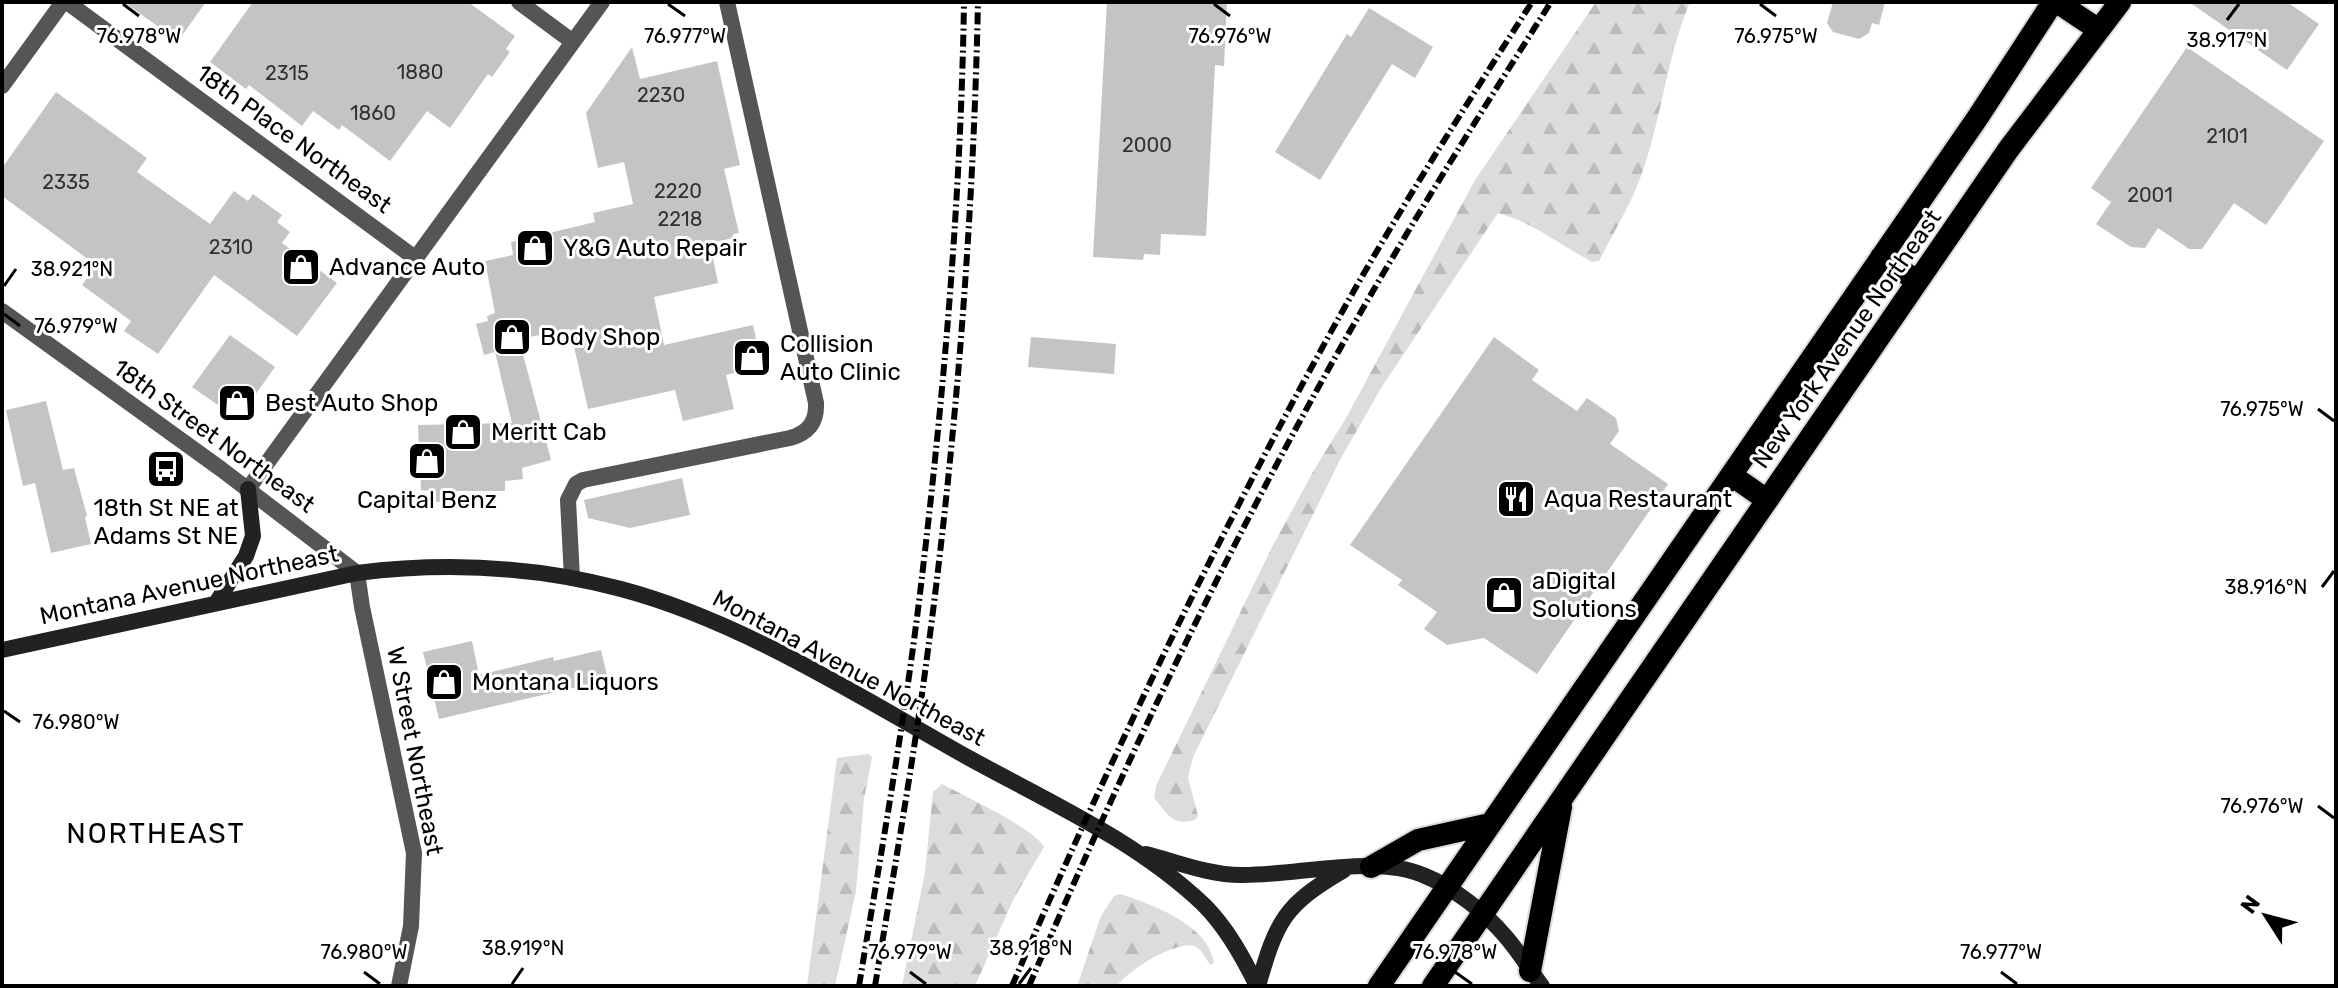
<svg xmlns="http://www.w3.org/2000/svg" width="2338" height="988" font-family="Rubik,sans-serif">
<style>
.forest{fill:url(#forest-firs)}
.building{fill:#c4c4c4}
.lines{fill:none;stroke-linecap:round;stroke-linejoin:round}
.trunk-casing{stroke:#dbdbdb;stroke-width:26}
.minor{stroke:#555;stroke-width:16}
.tertiary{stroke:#555;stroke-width:16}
.secondary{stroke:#222;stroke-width:16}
.trunk{stroke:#000;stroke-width:22}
.rail{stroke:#000;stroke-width:6;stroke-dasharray:12 4 2 4;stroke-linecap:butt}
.ticks{fill:none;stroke:#000;stroke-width:3}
.labels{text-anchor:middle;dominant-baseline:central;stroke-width:6;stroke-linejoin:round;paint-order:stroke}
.number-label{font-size:20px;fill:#313131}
.street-label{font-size:24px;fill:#000;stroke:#fff}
.poi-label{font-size:24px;fill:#000;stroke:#fff;text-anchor:start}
.quarter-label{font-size:28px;letter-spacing:2px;fill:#000;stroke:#fff}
.ticks-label{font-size:20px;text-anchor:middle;fill:#000;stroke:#fff;stroke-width:6;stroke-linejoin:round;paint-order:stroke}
</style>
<defs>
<pattern id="forest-firs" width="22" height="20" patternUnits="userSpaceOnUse" patternTransform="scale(2)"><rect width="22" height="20" fill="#dcdcdc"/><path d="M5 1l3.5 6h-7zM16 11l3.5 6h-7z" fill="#bbb"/></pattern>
</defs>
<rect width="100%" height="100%" fill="#fff"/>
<!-- forest -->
<path class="forest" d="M1596,2H1690C1667,56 1662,117 1642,173C1632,203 1613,233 1599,261L1592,262C1561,245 1532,222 1498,213L1381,388L1340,460L1193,757L1188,778L1198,816L1195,820C1171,826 1169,815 1154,798L1156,786L1272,547L1314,470L1346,418L1475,180Z
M868,754L872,757L864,799L856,891L835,986H807L837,758Z
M942,784C964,796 1034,828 1044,847L1014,898L975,986H902L925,872L933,792Z
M1120,894C1152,904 1209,925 1214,963L1210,965C1206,959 1201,948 1194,946C1173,942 1129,970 1117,986H1077L1101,916L1114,896Z"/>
<!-- building -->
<path class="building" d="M124,2H206L178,41Z
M253,2H468L515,36L506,49L510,52L492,77L488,74L450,128L427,111L390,161L342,125L339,130L313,111L302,126L249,85L246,89L210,62Z
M1107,2H1227L1224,66L1215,65L1206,236L1161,234L1160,255L1144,254L1143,260L1093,257Z
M1833,2H1885L1879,25L1872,23L1869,33L1859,39L1833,32L1827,23Z
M2189,2H2287L2319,24L2287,70Z
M1369,8L1433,47L1415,78L1392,64L1320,180L1275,152L1347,34L1351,37Z
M632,47L640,79L717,61L740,165L724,169L739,233L733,234V238L710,243L718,283L654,297L664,345L753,325L762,366L726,375L734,409L683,421L675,390L588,409L570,329L519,339L551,460L522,468L523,479L505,481V491H449L448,502H430V491L421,490L418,425L512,423L495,352L484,355L476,324L488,321L487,316L495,313L485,261L513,255L511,242L595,222L593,213L633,204L624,162L598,168L586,113Z
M2187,47L2324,141L2266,225L2234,203L2202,249H2189L2158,228L2145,248L2131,247L2096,224L2111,202L2091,188Z
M56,92L147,158L137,172L210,224L234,191L248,201L253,194L282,215L277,222L290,232L282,243L337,283L297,336L214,275L158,354L124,331L131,321L82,285L96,265L2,196V168Z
M230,335L275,367L238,419L192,387Z
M1031,337L1116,344L1114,374L1028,367Z
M1494,337L1539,370L1532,380L1577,411L1587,398L1616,418L1619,431L1610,444L1668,484L1537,674L1484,638L1447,645L1424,629L1437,612L1398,585L1402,580L1350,545Z
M46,401L63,470L74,468L87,516L85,517L91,544L51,553L35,483L23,486L6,410Z
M682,478L690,515L630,528L588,518L584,500Z
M472,641L479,675L553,657L554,661L601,650L608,680L439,719L423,652Z"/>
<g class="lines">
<!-- trunk casing -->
<g class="trunk-casing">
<path id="trunk" d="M2057,2L2099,30
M1881,257L1917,281
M1731,475L1767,500
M1371,867L1418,840L1490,824
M1530,971L1561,807
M1379,986L1978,117L2053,2
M1433,986L2008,150L2120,2"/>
</g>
<!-- minor -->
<path class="minor" d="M67,2L415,258
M519,2L573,42
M2,86L63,2
M248,489L602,2
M357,573L362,607L414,853L411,926L399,986
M572,578L568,500L576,484L583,480L790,438C808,433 817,422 816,403L727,2"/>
<!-- tertiary -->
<path class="tertiary" d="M2,311L221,469L357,573"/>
<!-- secondary -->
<path class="secondary" d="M216,603L246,556L253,536L248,489
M2,650L357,573C445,562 534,566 621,589C742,621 860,697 969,758C1049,802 1137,841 1204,905C1227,928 1243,957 1257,986
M1146,854C1177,862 1209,875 1241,875C1294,876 1375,854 1423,875C1453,887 1486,913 1506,937C1519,952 1530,970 1542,986
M1258,986C1277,920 1284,905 1344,870"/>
<!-- trunk -->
<use href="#trunk" class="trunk"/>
<!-- rail -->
<path class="rail" d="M859,986C882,847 907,708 923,568C945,381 961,191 964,2
M875,986C891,889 908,791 922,694C954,465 973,233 978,2
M1012,986C1111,756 1220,531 1342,312C1401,206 1467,104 1532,2
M1029,986C1127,758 1234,533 1358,317C1419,210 1485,106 1551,2"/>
</g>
<!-- ticks -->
<path class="ticks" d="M123,4L139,16M668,4L685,16M1214,4L1230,16M1760,4L1776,16M2227,20L2239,4M4,286L16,269M4,314L20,326M2318,409L2334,421M2322,587L2334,571M4,711L20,722M2318,806L2334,818M364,972L380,984M910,972L926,984M1455,972L1472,984M2001,972L2017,984M512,984L523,968M1019,984L1031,968"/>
<!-- icons -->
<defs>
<g id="shop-square" transform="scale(2)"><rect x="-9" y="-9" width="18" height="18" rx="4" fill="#000" stroke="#fff"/><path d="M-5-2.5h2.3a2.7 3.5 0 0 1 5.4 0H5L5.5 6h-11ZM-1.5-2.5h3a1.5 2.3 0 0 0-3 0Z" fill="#fff"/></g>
<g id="bus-square" transform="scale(2)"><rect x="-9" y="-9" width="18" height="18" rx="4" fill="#000" stroke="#fff"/><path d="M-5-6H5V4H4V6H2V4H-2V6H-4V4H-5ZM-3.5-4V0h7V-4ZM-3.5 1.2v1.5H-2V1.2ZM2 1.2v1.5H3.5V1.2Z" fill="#fff"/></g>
<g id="restaurant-square" transform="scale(2)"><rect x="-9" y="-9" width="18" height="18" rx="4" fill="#000" stroke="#fff"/><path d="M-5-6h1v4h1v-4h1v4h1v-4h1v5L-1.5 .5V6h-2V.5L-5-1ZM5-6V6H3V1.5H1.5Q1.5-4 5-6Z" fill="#fff"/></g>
</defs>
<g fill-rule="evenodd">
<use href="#shop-square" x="535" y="248"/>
<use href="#shop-square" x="301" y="267"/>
<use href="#shop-square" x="512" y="337"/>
<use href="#shop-square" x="752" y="358"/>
<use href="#shop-square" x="237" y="403"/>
<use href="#shop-square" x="463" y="432"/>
<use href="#shop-square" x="427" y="461"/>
<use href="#bus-square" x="166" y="469"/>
<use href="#restaurant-square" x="1516" y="499"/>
<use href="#shop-square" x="1504" y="595"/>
<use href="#shop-square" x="444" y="682"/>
</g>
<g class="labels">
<!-- number labels -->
<g class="number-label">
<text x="420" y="72">1880</text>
<text x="287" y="73">2315</text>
<text x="661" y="95">2230</text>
<text x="373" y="113">1860</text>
<text x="2227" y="136">2101</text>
<text x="1147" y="145">2000</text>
<text x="66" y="182">2335</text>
<text x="678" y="191">2220</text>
<text x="2150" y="195">2001</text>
<text x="680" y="219">2218</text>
<text x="231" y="247">2310</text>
</g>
<!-- street labels -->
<g class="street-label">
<text transform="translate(294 139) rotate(36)">18th Place Northeast</text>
<text transform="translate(1847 339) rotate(-55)">New York Avenue Northeast</text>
<text transform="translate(214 436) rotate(36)">18th Street Northeast</text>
<text transform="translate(189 585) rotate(-12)">Montana Avenue Northeast</text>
<text transform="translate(849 668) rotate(28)">Montana Avenue Northeast</text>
<text transform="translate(415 751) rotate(79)">W Street Northeast</text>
</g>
<!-- poi labels -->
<g class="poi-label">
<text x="563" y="248">Y&amp;G Auto Repair</text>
<text x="329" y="267">Advance Auto</text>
<text x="540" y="337">Body Shop</text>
<text x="780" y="344">Collision<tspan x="780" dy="28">Auto Clinic</tspan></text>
<text x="265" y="403">Best Auto Shop</text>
<text x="491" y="432">Meritt Cab</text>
<text x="1544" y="499">Aqua Restaurant</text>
<text x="427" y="500" text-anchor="middle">Capital Benz</text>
<text x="166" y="508" text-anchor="middle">18th St NE at<tspan x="166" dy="28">Adams St NE</tspan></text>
<text x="1532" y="581">aDigital<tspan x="1532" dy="28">Solutions</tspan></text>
<text x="472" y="682">Montana Liquors</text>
</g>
<!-- quarter labels -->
<g class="quarter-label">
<text x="156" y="833">NORTHEAST</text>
</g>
</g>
<g class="ticks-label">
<text x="139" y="43">76.978°W</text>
<text x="685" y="43">76.977°W</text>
<text x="1230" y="43">76.976°W</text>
<text x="1776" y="43">76.975°W</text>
<text x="2227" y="47">38.917°N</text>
<text x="72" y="276">38.921°N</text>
<text x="76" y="333">76.979°W</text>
<text x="2262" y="416">76.975°W</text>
<text x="2266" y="594">38.916°N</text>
<text x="76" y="729">76.980°W</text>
<text x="2262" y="813">76.976°W</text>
<text x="523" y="955">38.919°N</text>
<text x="1031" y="955">38.918°N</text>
<text x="364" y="959">76.980°W</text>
<text x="910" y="959">76.979°W</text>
<text x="1455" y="959">76.978°W</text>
<text x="2001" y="959">76.977°W</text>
</g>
<!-- border -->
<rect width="2338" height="988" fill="none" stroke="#000000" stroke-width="8"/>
<!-- north arrow -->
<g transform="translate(2266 916) rotate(306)" stroke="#ffffff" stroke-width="6" paint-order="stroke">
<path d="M0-6L14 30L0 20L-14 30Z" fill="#000000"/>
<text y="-12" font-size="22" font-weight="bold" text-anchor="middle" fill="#000000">N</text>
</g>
</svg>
